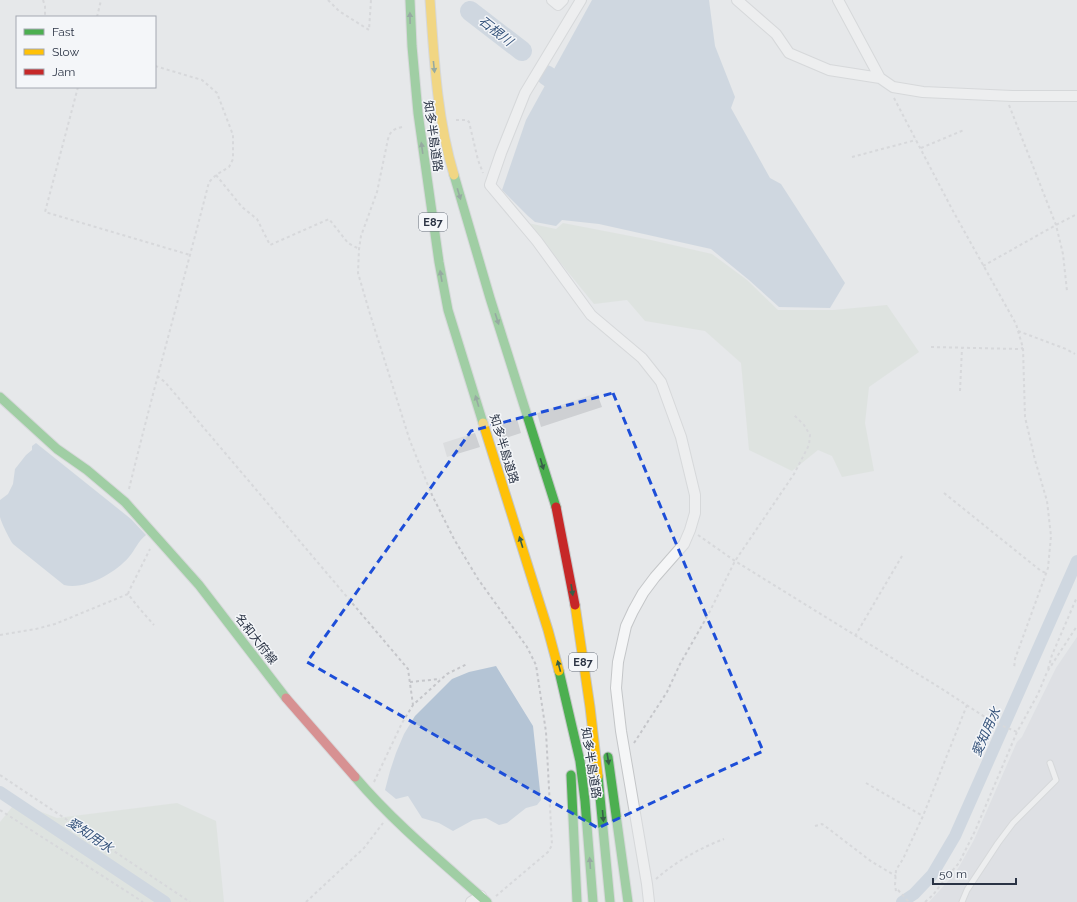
<svg xmlns="http://www.w3.org/2000/svg" width="1077" height="902" font-family="Raleway,'Noto Sans JP',sans-serif">
<style>
.built{fill:#d4d7dd}
.green{fill:#d6ded6}
.water{fill:#b4c4d5}
.lines{fill:none;stroke-linecap:round;stroke-linejoin:round}
.canal{stroke:#b4c4d5;stroke-width:12}
.river{stroke:#b4c4d5;stroke-width:20}
.building{fill:#ced0d3}
.lane-casing{stroke:#c4c6c8;stroke-width:7}
.street-casing{stroke:#c4c6c8;stroke-width:12}
.fast-casing{stroke:#c4c6c8;stroke-width:11}
.slow-casing{stroke:#c4c6c8;stroke-width:11}
.jam-casing{stroke:#c4c6c8;stroke-width:11}
.path{stroke:#c5c6ca;stroke-width:2;stroke-dasharray:3 3;stroke-linecap:butt}
.lane{stroke:#f5f6f7;stroke-width:5}
.street{stroke:#f5f6f7;stroke-width:10}
.fast{stroke:#4caf50;stroke-width:9}
.slow{stroke:#ffc107;stroke-width:9}
.jam{stroke:#c62828;stroke-width:9}
.oneway{fill:#375f49}
.marked{fill:none;stroke:#1d4ed8;stroke-width:3;stroke-dasharray:8 5;stroke-linejoin:round}
.labels{text-anchor:middle;dominant-baseline:central;stroke-width:3;stroke-linejoin:round;paint-order:stroke}
.shield{fill:#f4f6f9;stroke:#676e7b;stroke-width:1}
.shield-label{font-size:11px;font-weight:bold;fill:#2b3445}
.street-label{font-size:12px;fill:#2b3445;stroke:#f4f6f9}
.water-label{font-size:13px;font-style:italic;fill:#34527a;stroke:#f4f6f9}
</style>
<rect width="100%" height="100%" fill="#e6e8ea"/>
<!-- built -->
<path class="built" d="M1077,637V902H929L950,879L959,867L974,840L1017,742L1022,737L1056,668Z"/>
<!-- green -->
<path class="green" d="M528,223L556,229L563,223L651,240L712,254L747,280L778,310H833L887,305L919,352L869,387L865,423L874,471L842,477L832,456L818,450L792,471L749,450L741,363L705,331L645,321L627,300L594,304Z
M16,802L57,818L177,803L216,821L224,902H0V822Z"/>
<!-- water -->
<path class="water" d="M592,0H709L715,46L735,97L731,108L770,178L781,184L845,283L830,308L779,307L749,280L711,249L599,224L562,220L556,226L535,222L528,216L502,190L526,120Z
M36,443L131,519L146,535C138,541 135,550 129,557C115,573 86,590 64,585L13,544C10,540 1,522 0,517C0,512 0,506 0,500L8,494L13,484L15,469L26,455L32,450V446Z
M496,666L533,726L541,800L537,805L526,808L507,823L499,825L486,818L473,820L453,831L439,823L422,818L408,796L396,799L385,790L390,771L396,753L404,734L415,716L452,679L469,672Z"/>
<g class="lines">
<!-- canal -->
<path class="canal" d="M0,792L165,902
M902,902L914,894L932,875L955,836L1077,561"/>
<!-- river -->
<path class="river" d="M470,11L522,51
M546,75L562,86"/>
</g>
<!-- building -->
<path class="building" d="M597,393L602,407L541,427L537,413Z
M517,419L521,433L500,440L495,426Z
M475,433L480,447L447,457L443,443Z"/>
<g class="lines">
<!-- lane casing -->
<g class="lane-casing">
<path id="lane" d="M962,902L967,890L998,843L1013,823L1056,780L1050,763"/>
</g>
<!-- street casing -->
<g class="street-casing">
<path id="street" d="M552,0L558,5L563,0
M581,0L525,93L501,153L490,185L537,241L591,315L642,358L661,382L681,437L695,495V513L690,530L684,544L655,577L643,593L633,611L626,626L618,662L616,688L621,731L647,884L649,902
M737,0L776,34L789,53L829,70L880,78L893,87L923,92L1012,96H1077
M838,0L880,78
M471,902L481,896"/>
</g>
<!-- fast casing -->
<g class="fast-casing">
<path id="fast" d="M410,0L412,46L418,113L439,262L448,310L483,423
M454,175L490,298L556,507
M0,397L57,449L87,470L125,502L199,585L286,698
M559,671L580,761L585,801L593,902
M608,757L628,902
M571,775L577,902
M598,776L610,902
M355,777C394,823 442,862 487,902"/>
</g>
<!-- slow casing -->
<g class="slow-casing">
<path id="slow" d="M430,0C434,58 437,119 454,175
M483,423L548,630L559,671
M575,605L590,707L598,776"/>
</g>
<!-- jam casing -->
<g class="jam-casing">
<path id="jam" d="M556,507L575,605
M286,698L355,777"/>
</g>
<!-- path -->
<path class="path" d="M43,0L45,6V17
M328,0L339,11L369,30L371,0
M97,17L101,0
M78,87L45,212L190,255
M894,98L953,211L1016,324L1023,348L1025,417L1035,460L1047,501L1051,536L1048,568L1015,659L1014,669
M1009,105L1056,225L1063,254L1067,291
M456,120H467L469,122L478,160L483,173
M402,127C394,129 390,131 388,139L377,192L361,236L359,249L358,273L370,314L410,441L432,495L454,539L478,579L527,647L536,665L546,732L552,845L548,852L496,896
M921,148L964,130
M852,157L916,140
M216,175L242,207L257,219L270,245L329,219L348,243L359,249
M983,266L1056,225L1077,214
M1018,331L1066,349L1075,354
M931,347L1018,349L1023,348
M157,376L165,382L408,669L413,705
M960,391L962,348
M129,489C154,386 183,284 209,182L216,175L229,167L233,159V135L217,93L202,80L155,66
M944,493L1041,571L1046,573
M698,535L735,561L942,689L991,721L1017,732
M128,594L129,591L150,549
M0,635L36,629L55,624L128,594L139,608L154,625
M855,636L902,556
M1048,669L1052,655L1077,597
M410,682L440,679
M634,743L667,692L680,664L708,615L735,561L794,474L809,445L810,435L804,425L794,415
M0,775L190,902
M374,782L402,723L413,705L447,674L467,664
M866,783L923,816
M0,810L143,902
M815,826L822,824L825,826L872,862L896,876
M656,879C675,862 700,848 724,839
M898,890L909,902
M896,891L895,885L896,870L903,859L923,816L967,705
M306,902L364,848L383,823
M925,902L933,895L945,879L959,863L975,831L1017,732L1038,694L1047,672L1077,626"/>
<!-- lane -->
<use href="#lane" class="lane"/>
<!-- street -->
<use href="#street" class="street"/>
<!-- fast -->
<use href="#fast" class="fast"/>
<!-- slow -->
<use href="#slow" class="slow"/>
<!-- jam -->
<use href="#jam" class="jam"/>
</g>
<!-- one-way arrows -->
<defs><path id="oneway-solid" d="M-6-.8H1V-3.2L6.5 0L1 3.2V.8H-6Z"/></defs>
<g class="oneway">
<use href="#oneway-solid" transform="translate(410 18) rotate(-91)"/>
<use href="#oneway-solid" transform="translate(434 67) rotate(84)"/>
<use href="#oneway-solid" transform="translate(422 148) rotate(-98)"/>
<use href="#oneway-solid" transform="translate(459 194) rotate(73)"/>
<use href="#oneway-solid" transform="translate(441 276) rotate(-100)"/>
<use href="#oneway-solid" transform="translate(497 319) rotate(72)"/>
<use href="#oneway-solid" transform="translate(477 401) rotate(-107)"/>
<use href="#oneway-solid" transform="translate(542 464) rotate(73)"/>
<use href="#oneway-solid" transform="translate(521 542) rotate(-107)"/>
<use href="#oneway-solid" transform="translate(572 590) rotate(81)"/>
<use href="#oneway-solid" transform="translate(559 666) rotate(-105)"/>
<use href="#oneway-solid" transform="translate(608 759) rotate(81)"/>
<use href="#oneway-solid" transform="translate(603 816) rotate(85)"/>
<use href="#oneway-solid" transform="translate(590 863) rotate(-94)"/>
</g>
<!-- marked area -->
<path d="M0 0H1077V902H0ZM613,393L763,751L598,828L307,662L471,431Z" fill="#e6e8ea" fill-opacity=".55" fill-rule="evenodd"/>
<path class="marked" d="M613,393L763,751L598,828L307,662L471,431Z"/>
<g class="labels">
<!-- shield labels -->
<g class="shield">
<rect x="419" y="213" width="28" height="18" rx="3"/>
<rect x="569" y="653" width="28" height="18" rx="3"/>
</g>
<g class="shield-label">
<text x="433" y="222">E87</text>
<text x="583" y="662">E87</text>
</g>
<!-- street labels -->
<g class="street-label">
<text transform="translate(433 136) rotate(82)">知多半島道路</text>
<text transform="translate(504 449) rotate(73)">知多半島道路</text>
<text transform="translate(256 639) rotate(52)">名和大府線</text>
<text transform="translate(591 763) rotate(81)">知多半島道路</text>
</g>
<!-- water labels -->
<g class="water-label">
<text transform="translate(496 31) rotate(38)">石根川</text>
<text transform="translate(986 732) rotate(-66)">愛知用水</text>
<text transform="translate(90 835) rotate(34)">愛知用水</text>
</g>
</g>
<!-- legend -->
<rect x="16" y="16" width="140" height="72" fill="#f4f6f9" stroke="#a4a8b1"/>
<rect x="24" y="29" width="20" height="6" fill="#4caf50" stroke="#a4a8b1"/>
<text x="52" y="36" font-size="12" fill="#2b3445">Fast</text>
<rect x="24" y="49" width="20" height="6" fill="#ffc107" stroke="#a4a8b1"/>
<text x="52" y="56" font-size="12" fill="#2b3445">Slow</text>
<rect x="24" y="69" width="20" height="6" fill="#c62828" stroke="#a4a8b1"/>
<text x="52" y="76" font-size="12" fill="#2b3445">Jam</text>
<!-- scale -->
<path d="M933 878v6h83v-6" fill="none" stroke="#2b3445" stroke-width="2"/>
<text x="939" y="878" font-size="12" fill="#2b3445" stroke="#f4f6f9" stroke-width="3" paint-order="stroke">50 m</text>
</svg>
